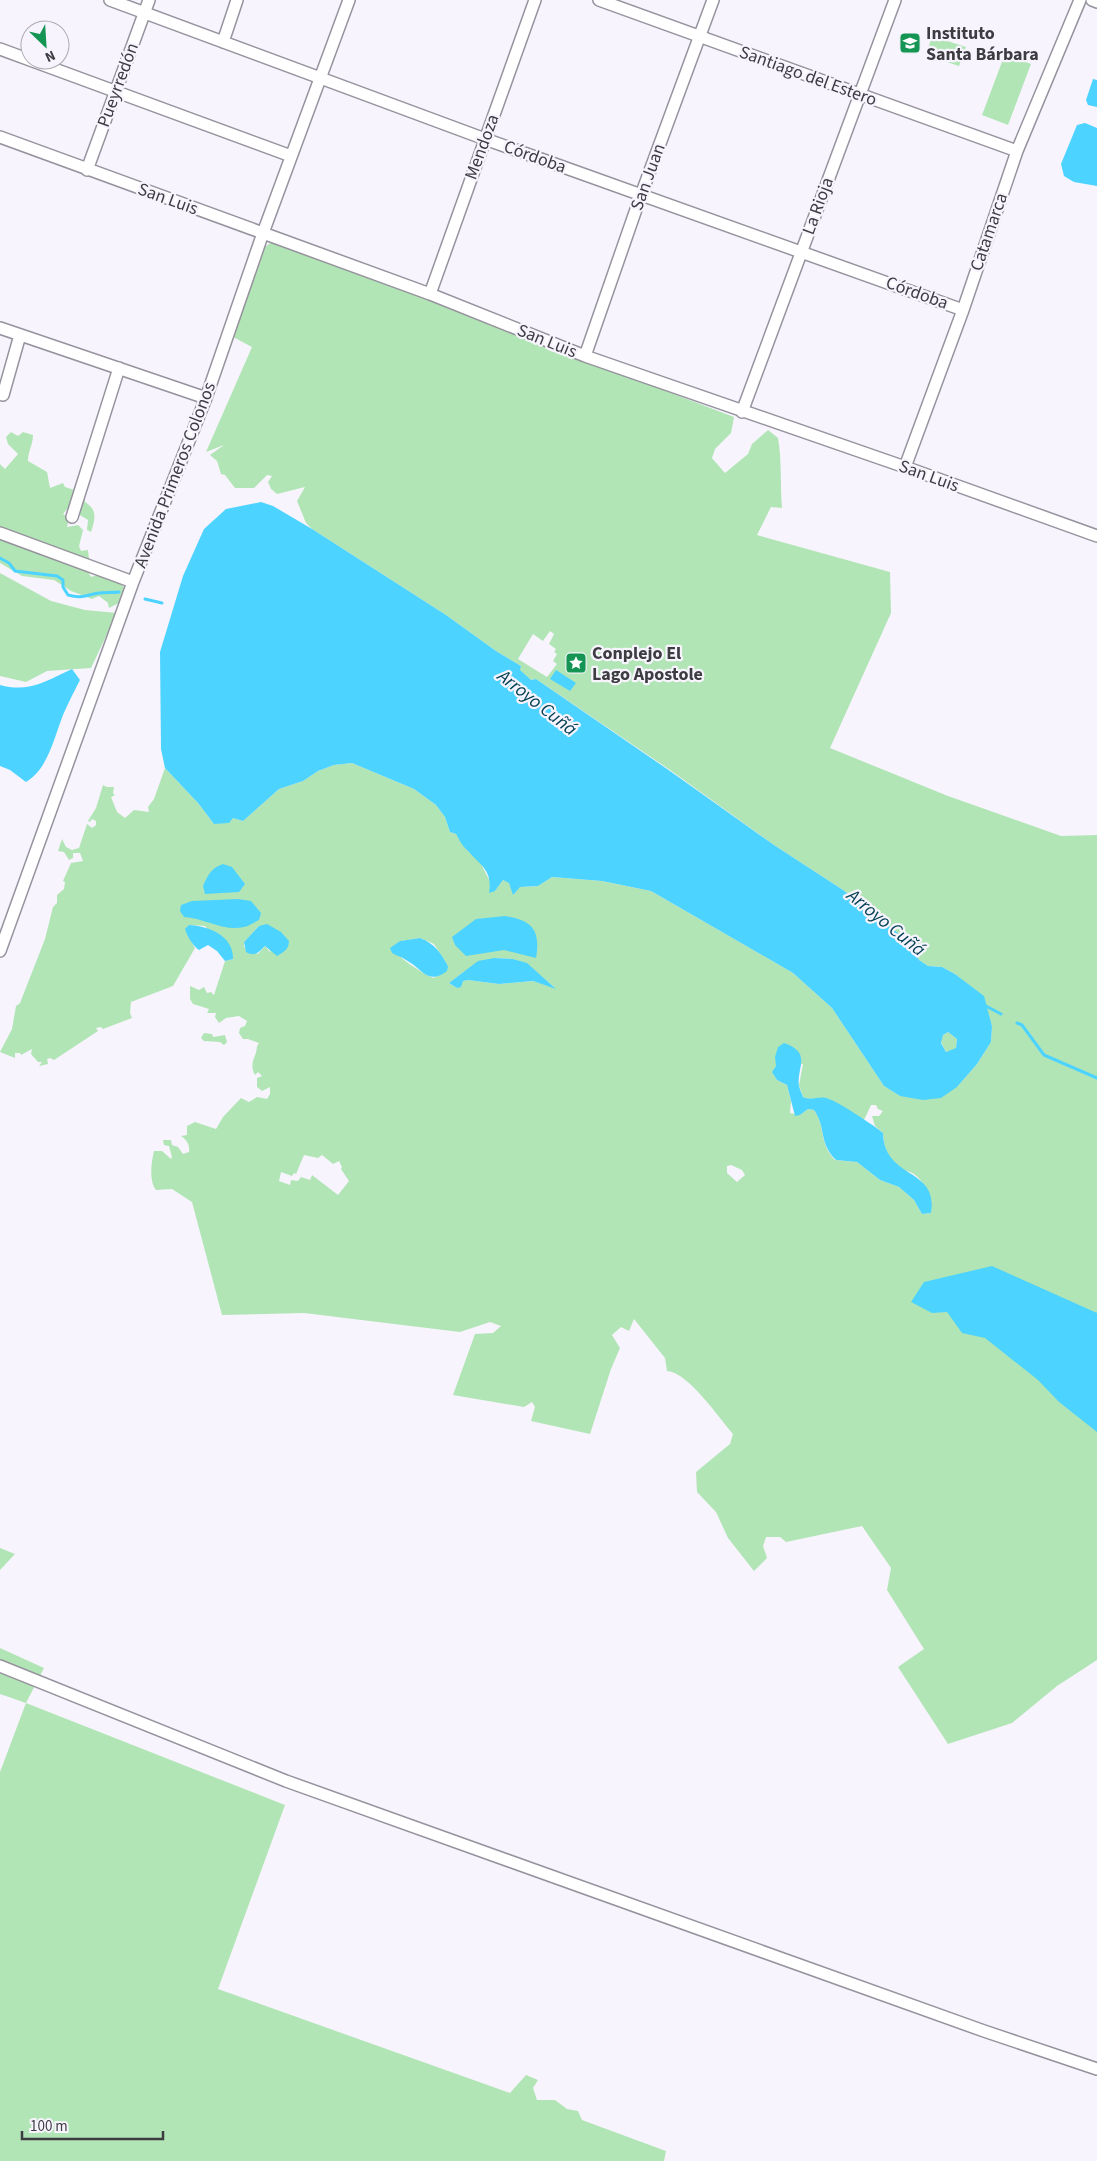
<svg xmlns="http://www.w3.org/2000/svg" width="1097" height="2161" font-family="'Source Sans 3',sans-serif">
<style>
.green{fill:#b2e5b5;fill-rule:evenodd}
.water{fill:#4dd3ff;fill-rule:evenodd}
.lines{fill:none;stroke-linecap:round;stroke-linejoin:round}
.stream{stroke:#4dd3ff;stroke-width:3}
.minor-casing{stroke:#96939e;stroke-width:14}
.minor{stroke:#fff;stroke-width:11}
.labels{text-anchor:middle;dominant-baseline:central;stroke-width:4.5;stroke-linejoin:round;paint-order:stroke}
.poi-label{font-size:18px;font-weight:bold;fill:#3d3c41;stroke:#f7f4fe;text-anchor:start}
.street-label{font-size:18px;fill:#3d3c41;stroke:#f7f4fe}
.water-label{font-size:19px;font-style:italic;fill:#064355;stroke:#f7f4fe}
</style>
<rect width="100%" height="100%" fill="#f7f4fe"/>
<!-- green -->
<path class="green" d="M932,36L966,47L959,66L926,55Z
M1005,54L1031,64L1008,125L982,115Z
M273,241L734,417L731,433L715,449L712,458L725,473L748,454L752,444L768,430L778,438C782,461 780,483 782,508L771,507L757,535L890,572L891,613L830,748L948,796L1061,836L1097,835V1660L1057,1686L1012,1723L948,1744L898,1667L924,1649L887,1590L891,1568L862,1526L786,1542L780,1537H766L763,1546L767,1558L754,1571L728,1538L716,1512L697,1492L696,1472L730,1444L733,1434C718,1417 689,1373 667,1371L665,1358L634,1319L629,1331L621,1327L612,1335L620,1348L611,1369L590,1434L531,1421L535,1407L532,1402L524,1407L453,1395L475,1334L493,1333L501,1326L490,1322L460,1332L304,1313L222,1315L192,1202L172,1189L156,1190C149,1181 151,1163 154,1151H162L171,1159L172,1157L169,1146L164,1145L163,1140H171L172,1145L178,1147L183,1154L189,1152C190,1145 187,1140 181,1136L187,1135V1126L195,1122L216,1129L223,1117L241,1098L249,1102L257,1097L267,1099L270,1094V1087L262,1091L257,1087V1078L262,1076L258,1072L255,1075C248,1062 257,1057 257,1046L259,1043L248,1039H243L239,1033L240,1028L245,1026L247,1021L239,1016L226,1018L219,1023L215,1017L216,1013H207L209,1009L193,1004L190,999V986L199,990L204,987L207,993L211,992L214,995L225,961L233,959L205,926L189,925L186,932L195,948L173,986L131,1002L130,1013L132,1018L103,1029L101,1027L96,1028L98,1031L54,1060L50,1058L47,1059L48,1064L39,1066L42,1062H38L31,1054L32,1049L21,1055L20,1053H15V1058L0,1052L12,1029L16,1006L20,1003L45,939L53,907L57,903V895L64,889L65,882L63,881L71,863L83,861L80,853H73V858L69,860L64,852L58,851L62,839L66,847L72,850L79,848L87,824L92,828L96,825V821L92,819L90,822L88,821L96,808L103,785L107,787H114L113,793L115,795L111,797L117,812L125,818L134,810L149,812L148,807L154,799L165,768L198,803L214,824L233,818L243,821L279,789L303,781L318,771L334,765L352,763L414,789L436,805L445,817L450,832L456,834L467,850L480,862L495,891L503,880L520,887L538,886L552,877L602,881L651,891L793,973L832,1008L884,1086L900,1096L957,1087L977,1064L991,1042L992,1026L983,996L955,974L942,967L928,966L919,960L915,954L914,948L910,944L906,947L896,937L897,932L843,890L774,845L670,770L536,679L531,680L519,670L521,666L496,651L446,615L312,529L306,523L297,501L305,487L277,494L271,489L268,482L272,476L267,475L254,488H235L225,475L221,474L217,461L210,455L224,445L206,452L252,347L233,337L265,247ZM550,631L554,634L549,644L556,649L554,652L557,654L553,661L557,664L547,677L518,659L533,634L543,641ZM259,926L271,953L265,946L258,954L244,947V942ZM420,938L434,944L448,966L434,978C422,974 399,957 391,948L400,941ZM494,958L513,959L527,964L555,988L533,981L499,984L468,980L463,981L457,988L449,983L465,971ZM803,1064L799,1085L803,1097C809,1100 813,1098 819,1099C834,1101 851,1112 864,1120L871,1105H876L878,1109L883,1111L879,1116H872L875,1126L883,1133C883,1148 890,1162 903,1170C907,1171 911,1172 914,1174C926,1183 933,1199 931,1213L922,1214L914,1200L899,1187L880,1180L857,1162L835,1160C818,1142 827,1129 814,1110L808,1109L800,1115L790,1113L791,1101L787,1085L777,1080L773,1072L776,1066ZM304,1155L318,1158L322,1155L333,1164L339,1161L342,1167L341,1169L349,1181L338,1195L312,1175L310,1180L301,1177L298,1181L291,1180L290,1185L279,1181L281,1172L292,1176L294,1173L296,1174ZM731,1165L742,1170L745,1175L737,1182L727,1173V1166Z
M11,432L18,436L23,432L33,435C33,445 28,451 28,461L47,472L50,488L63,483L65,487L84,493L85,502C98,510 95,519 91,532L87,530L88,520L75,512L74,505L68,508L63,514L69,518L67,527L78,525L83,530L79,546L81,551L88,550L89,559L82,561L91,577C111,571 114,580 130,592L121,602L109,608L108,603L99,596L92,599L71,591L54,580L22,576L0,563V464L5,469L18,454L8,444L6,437Z
M0,573L51,601L85,610L117,613L91,668L47,671L26,682L0,676Z
M948,1032L957,1039L956,1049L946,1052L941,1042L943,1035Z
M204,1033L212,1034L213,1037L225,1035L227,1042L224,1045L220,1042L204,1041L201,1038Z
M0,1548L15,1554L0,1570Z
M0,1648L44,1668L26,1703L285,1805L218,1989L510,2093L526,2075L538,2080L533,2088L537,2100H555L567,2109L578,2111L582,2120L666,2151L664,2161H0V1772L26,1703L0,1694Z"/>
<!-- water -->
<path class="water" d="M1093,79L1097,80V107L1088,105L1086,100Z
M1085,123L1097,128V186L1074,182L1064,176L1061,164L1077,125Z
M261,502L273,506L312,529L446,615L496,651L521,666L520,670L531,680L536,679L670,771L774,845L843,890L898,933L896,937L906,947L910,944L919,960L928,966L942,967L955,974L984,996L992,1026L991,1042L977,1064L957,1087L941,1098L923,1100L900,1096L884,1086L832,1008L793,973L651,891L602,881L552,877L538,886L520,887L513,895L509,883L503,880L495,891L489,893C493,870 480,865 467,850C462,846 459,839 456,834L450,832L445,817L436,805L414,789L352,763L334,765L318,771L303,781L279,789L243,821L233,818L229,823L214,824L198,803L165,768L161,749L160,652L183,576L204,529L226,509ZM948,1032L957,1039L956,1048L946,1052L941,1043L943,1035Z
M72,669L80,680C74,692 68,703 63,715C54,738 48,769 26,782L10,770L0,766V685C29,693 46,681 72,669Z
M556,670L576,683L570,691L550,679Z
M223,864L232,867L245,884L239,892L205,894L203,886C208,875 211,868 223,864Z
M238,899L251,901L261,913L259,920C254,922 249,926 244,927C224,932 204,918 184,917L180,911L181,905L192,901Z
M505,916C532,920 541,930 536,958L504,950L466,956L455,945L452,937L476,919Z
M267,924L281,932L289,941C289,949 284,952 277,956L265,946C258,953 255,957 246,952L244,942L259,926Z
M189,925C209,926 234,936 233,959L225,961L217,951L208,945L199,950C193,946 187,936 185,929Z
M420,938C435,944 440,952 448,966L447,971C427,986 422,968 406,960C402,957 397,956 392,953L390,948L400,941Z
M494,958L513,959L527,963L556,989L533,981L499,984L468,980L463,981L461,987L457,988L449,983L478,961Z
M784,1043C813,1053 796,1068 799,1086C800,1090 802,1094 803,1097C811,1101 818,1096 826,1098C836,1100 875,1126 883,1133C884,1180 939,1167 931,1213L922,1214L914,1200L899,1187L880,1180L857,1162L836,1160C818,1142 827,1129 814,1110L808,1109L800,1115L795,1116L787,1085L777,1080L772,1072L776,1066L775,1057L778,1047Z
M992,1266L1097,1313V1432L1059,1402L1038,1380L985,1338L962,1333L947,1312L932,1313L911,1302L924,1282Z"/>
<g class="lines">
<!-- stream -->
<path class="stream" d="M0,558L9,563L15,571L57,576L63,580V587L68,595C82,599 86,595 99,593C106,592 112,593 119,592
M145,599L162,603
M984,1005L1001,1014
M1017,1023L1022,1025L1044,1055L1097,1078"/>
<!-- minor casing -->
<g class="minor-casing">
<path id="minor" d="M110,0L485,139L963,310
M599,0L1017,151
M1092,0L1097,2
M223,42L237,0
M0,49L30,60
M30,60L291,156
M0,137L430,294L585,356L905,467L1097,536
M87,170L149,0
M430,294L535,0
M0,328L206,398
M585,356L641,195L713,0
M3,395L20,335
M742,412L895,0
M905,467L963,310L1017,151L1080,0
M72,517L119,368
M0,533L133,582
M0,951L133,582L206,398L263,233L349,0
M0,1666L286,1781L984,2031L1097,2069"/>
</g>
<!-- minor -->
<use href="#minor" class="minor"/>
</g>
<!-- icons -->
<defs>
<g id="school-square" transform="scale(1.125)"><rect x="-9" y="-9" width="18" height="18" rx="4" fill="#149553" stroke="#f7f4fe"/><path d="M0-5L7-2L0 1L-7-2ZM-4 1L0 2.5L4 1V4Q0 6-4 4Z" fill="#fff"/></g>
<g id="sight-square" transform="scale(1.125)"><rect x="-9" y="-9" width="18" height="18" rx="4" fill="#149553" stroke="#f7f4fe"/><path d="M0-6L1.8-2.2L6-1.7L2.9 1.2L3.7 5.4L0 3.3L-3.7 5.4L-2.9 1.2L-6-1.7L-1.8-2.2Z" fill="#fff"/></g>
</defs>
<g fill-rule="evenodd">
<use href="#school-square" x="910" y="43"/>
<use href="#sight-square" x="576" y="663"/>
</g>
<g class="labels">
<!-- poi labels -->
<g class="poi-label">
<text x="926" y="33">Instituto<tspan x="926" dy="21">Santa Bárbara</tspan></text>
<text x="592" y="653">Conplejo El<tspan x="592" dy="21">Lago Apostole</tspan></text>
</g>
<!-- street labels -->
<g class="street-label">
<text transform="translate(808 76) rotate(20)">Santiago del Estero</text>
<text transform="translate(118 85) rotate(-70)">Pueyrredón</text>
<text transform="translate(482 147) rotate(-70)">Mendoza</text>
<text transform="translate(535 157) rotate(20)">Córdoba</text>
<text transform="translate(648 177) rotate(-70)">San Juan</text>
<text transform="translate(168 199) rotate(20)">San Luis</text>
<text transform="translate(818 206) rotate(-70)">La Rioja</text>
<text transform="translate(989 232) rotate(-71)">Catamarca</text>
<text transform="translate(917 293) rotate(20)">Córdoba</text>
<text transform="translate(547 341) rotate(22)">San Luis</text>
<text transform="translate(175 475) rotate(-69)">Avenida Primeros Colonos</text>
<text transform="translate(929 476) rotate(20)">San Luis</text>
</g>
<!-- water labels -->
<g class="water-label">
<text transform="translate(537 703) rotate(38)">Arroyo Cuñá</text>
<text transform="translate(886 923) rotate(39)">Arroyo Cuñá</text>
</g>
</g>
<!-- north arrow -->
<g transform="translate(45 45) rotate(155)"><circle r="24" fill="#f7f4fe" stroke="#adaab2"/>
<path d="M0-4L9 19L0 12L-9 19Z" fill="#149553"/>
<text y="-8" font-size="14" font-weight="bold" text-anchor="middle" fill="#3d3c41">N</text>
</g>
<!-- scale -->
<path d="M22 2131v8h141v-8" fill="none" stroke="#3d3c41" stroke-width="2.5"/>
<text x="30" y="2131" font-size="15" fill="#3d3c41" stroke="#f7f4fe" stroke-width="4" paint-order="stroke">100 m</text>
</svg>
